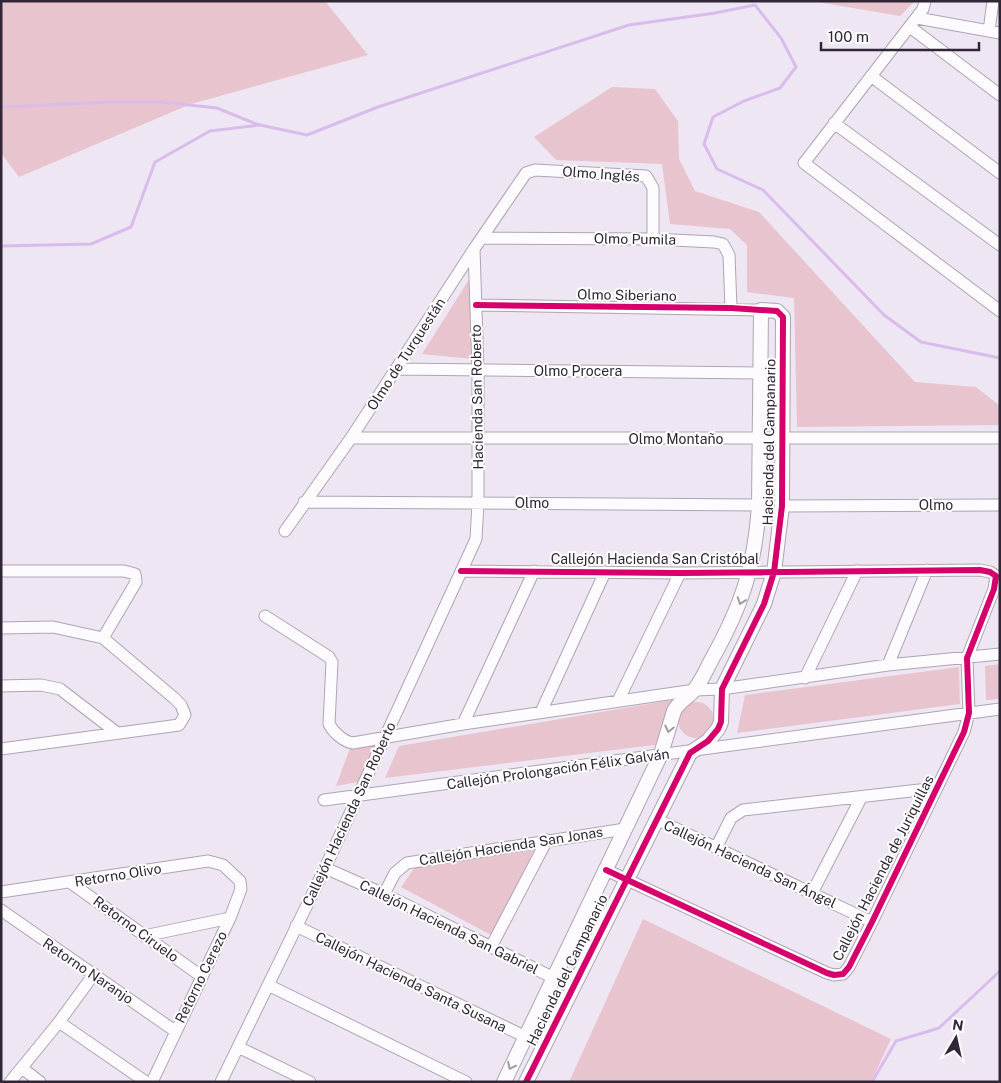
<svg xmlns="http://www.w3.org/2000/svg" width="1001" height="1083" font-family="'Public Sans',sans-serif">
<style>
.green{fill:#e8c4ce}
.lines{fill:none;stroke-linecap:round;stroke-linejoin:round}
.stream{stroke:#d9bceb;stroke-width:3}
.minor-casing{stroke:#aea5b3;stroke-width:13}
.tertiary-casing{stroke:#aea5b3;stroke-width:16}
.minor{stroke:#fdfbfd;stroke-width:11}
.tertiary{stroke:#fdfbfd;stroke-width:14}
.cycleway-casing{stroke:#fff;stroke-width:9}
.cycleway{stroke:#d6006c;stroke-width:6}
.oneway{stroke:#a19ba3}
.labels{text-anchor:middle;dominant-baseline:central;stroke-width:4;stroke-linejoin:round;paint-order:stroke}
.street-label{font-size:14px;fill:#302636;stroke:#fff}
</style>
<rect width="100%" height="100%" fill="#efe6f4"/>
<!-- green -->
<path class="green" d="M1,1H325L368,55L191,104L19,177L1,153Z
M812,1H915L900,16Z
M612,87L655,89L678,121L679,159L695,191L759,212L915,382L976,387L1000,406V425L797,427L794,298L747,292V245L730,229L670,224L662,164L556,160L534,137Z
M477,267L473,359L422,354Z
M1000,664V699L986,700L985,666Z
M959,667L960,704L737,733L745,695Z
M672,700L662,744L385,778L399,746Z
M678 720a18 18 0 1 1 36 0a18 18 0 1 1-36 0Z
M376,743L358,782L336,786L350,748Z
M534,850L491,935L401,887L415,867Z
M643,919L891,1039L871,1082H569Z"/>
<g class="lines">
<!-- stream -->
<path class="stream" d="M1,107L110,102H161L217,108L259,125
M1,246L91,244L131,227L155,162L210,131L260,125L307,135L378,107L629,25L715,13L755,5L781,38L796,67L780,88L744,101L713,117L704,144L717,169L763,190L884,315L921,342L1000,358
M872,1082L896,1041L939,1028L1000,971"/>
<!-- minor casing -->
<g class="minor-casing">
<path id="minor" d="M925,1L923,9L804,163L1000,311
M917,18L1000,33
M910,27L1000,95
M989,31L993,1
M871,76L1000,173
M834,123L1000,245
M482,238L653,239L714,242L723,244L729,255L731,308
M476,305L761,310
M396,369L760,373
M351,438H1000
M304,502L759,505
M782,506L1000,505
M285,531L351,438L474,249L526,173L535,170L646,176L653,188V239
M1,571H124L135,574L136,582L103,638
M461,571L680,573L980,570L990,572L996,576L994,589L967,658L969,713L964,732L872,922L849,967L843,974L834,975L827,973L606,870
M265,616L329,657L332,662L329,724C333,732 344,742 353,743L463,724L695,690L722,689L888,665L1000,654
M1,628L53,627L103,638L174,698L181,705L185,715L179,725L1,749
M888,665L927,570
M805,678L857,571
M1,686L41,685L60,689L116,732
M618,701L680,573
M541,712L605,572
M463,724L534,571
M324,800L1000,709
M656,819L872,922
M717,846L731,818L743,810L937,788
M325,868L384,894L572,987
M71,883L201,976
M1,892L208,861L223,865L240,881L241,889L230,918L152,1082
M812,893L861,798
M384,894L395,873L407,863L625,829
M1,910L175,1031
M296,926L526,1037
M144,936L230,918
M491,947L547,840
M268,985L466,1082
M59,1022L146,1082
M238,1047L310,1082
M22,1068L40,1082
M10,1082L59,1022L94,974
M221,1082L325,868L476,539L478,503V370L474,249"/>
</g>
<!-- tertiary casing -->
<g class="tertiary-casing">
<path id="tertiary" d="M504,1082L661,754L674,711C679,701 689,697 695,689C702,680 707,668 712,659C742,605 755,566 759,505L761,310L777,311L783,317L782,506L774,572L764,604L722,689L721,722L718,729L708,741L690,753L526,1082"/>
</g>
<!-- minor -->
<use href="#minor" class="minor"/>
<!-- tertiary -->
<use href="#tertiary" class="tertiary"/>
<!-- cycleway casing -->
<g class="cycleway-casing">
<path id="cycleway" d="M476,305L731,308L777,311L783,317L782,506L774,572L764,604L722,689L721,722L718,729L708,741L690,753L526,1082
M461,571L680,573L980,570L990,572L996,576L994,589L967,658L969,713L964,732L872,922L849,967L843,974L834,975L827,973L606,870"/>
</g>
<!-- cycleway -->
<use href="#cycleway" class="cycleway"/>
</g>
<!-- one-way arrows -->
<defs><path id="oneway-chevron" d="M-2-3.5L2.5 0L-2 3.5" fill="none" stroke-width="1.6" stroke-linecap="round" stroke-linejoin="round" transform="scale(1.25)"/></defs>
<g class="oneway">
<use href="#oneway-chevron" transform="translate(741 601) rotate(109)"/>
<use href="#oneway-chevron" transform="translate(669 729) rotate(103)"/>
<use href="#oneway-chevron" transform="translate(511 1066) rotate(116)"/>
</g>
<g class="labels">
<!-- street labels -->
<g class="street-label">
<text transform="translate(601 174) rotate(4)">Olmo Inglés</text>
<text transform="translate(635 239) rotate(1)">Olmo Pumila</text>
<text transform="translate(627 295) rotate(1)">Olmo Siberiano</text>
<text transform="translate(406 354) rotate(-57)">Olmo de Turquestán</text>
<text x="578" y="371">Olmo Procera</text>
<text transform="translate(477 397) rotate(-91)">Hacienda San Roberto</text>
<text x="676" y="439">Olmo Montaño</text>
<text transform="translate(769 442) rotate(-89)">Hacienda del Campanario</text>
<text x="532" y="503">Olmo</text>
<text x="936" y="505">Olmo</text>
<text x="655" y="559">Callejón Hacienda San Cristóbal</text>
<text transform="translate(558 769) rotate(-8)">Callejón Prolongación Félix Galván</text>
<text transform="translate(349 814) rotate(-65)">Callejón Hacienda San Roberto</text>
<text transform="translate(511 846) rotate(-9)">Callejón Hacienda San Jonas</text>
<text transform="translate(750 864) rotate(25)">Callejón Hacienda San Ángel</text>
<text transform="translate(883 868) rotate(-63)">Callejón Hacienda de Juriquillas</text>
<text transform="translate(118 875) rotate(-9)">Retorno Olivo</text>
<text transform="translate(449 927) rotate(26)">Callejón Hacienda San Gabriel</text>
<text transform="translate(136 929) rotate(36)">Retorno Ciruelo</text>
<text transform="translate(567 970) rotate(-64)">Hacienda del Campanario</text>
<text transform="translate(88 971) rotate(34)">Retorno Naranjo</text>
<text transform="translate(201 977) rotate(-64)">Retorno Cerezo</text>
<text transform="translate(411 982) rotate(26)">Callejón Hacienda Santa Susana</text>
</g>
</g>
<!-- border -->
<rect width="1001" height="1083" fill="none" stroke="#302636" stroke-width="5"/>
<!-- north arrow -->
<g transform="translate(956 1038) rotate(9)" stroke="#ffffff" stroke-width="4" paint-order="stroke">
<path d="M0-4L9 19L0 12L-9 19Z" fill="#302636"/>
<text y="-8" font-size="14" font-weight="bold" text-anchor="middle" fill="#302636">N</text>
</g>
<!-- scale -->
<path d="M821 42v8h158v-8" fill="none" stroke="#302636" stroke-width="2.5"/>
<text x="828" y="42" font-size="15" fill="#302636" stroke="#ffffff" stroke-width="4" paint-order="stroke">100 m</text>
</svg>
